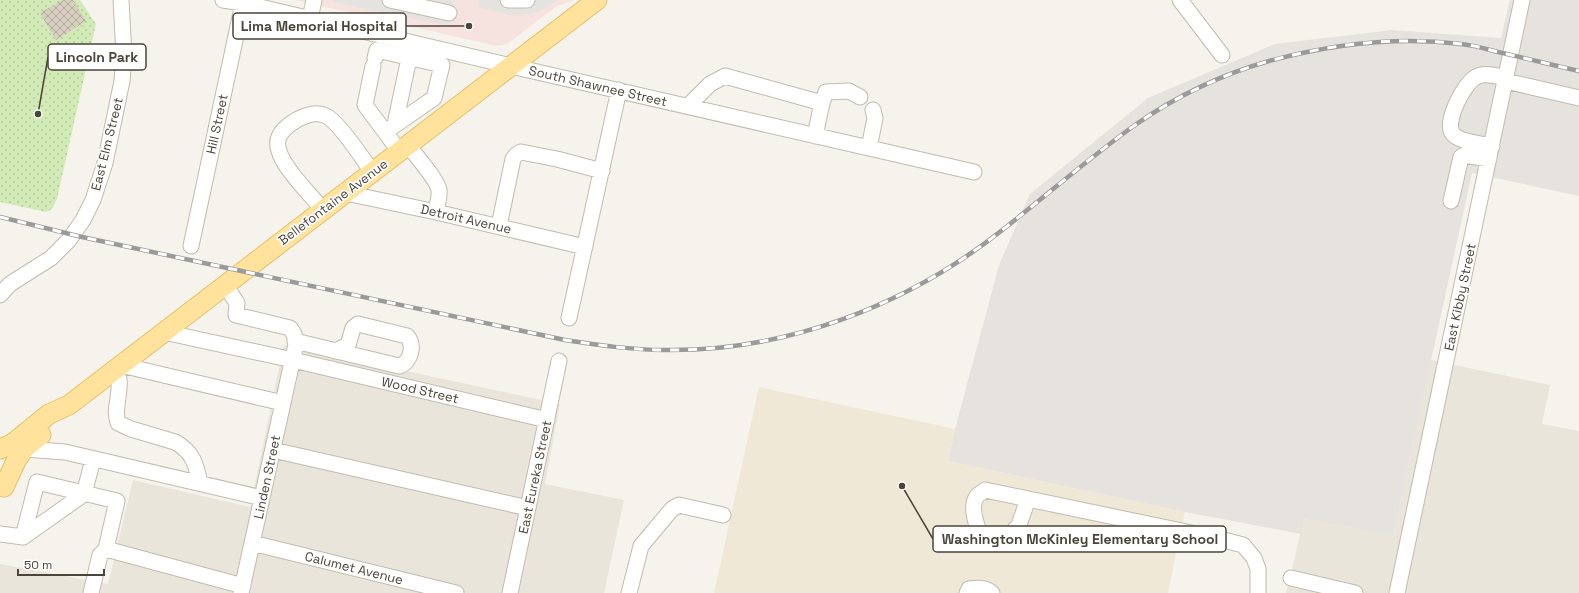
<svg xmlns="http://www.w3.org/2000/svg" width="1579" height="593" font-family="'Space Grotesk',sans-serif">
<style>
.residential{fill:#eae5da}
.industrial{fill:#e6e2dd}
.education{fill:#efe8d6}
.medical{fill:#f6e3e0}
.grass{fill:url(#grass-dots)}
.parking{fill:#e5e3e0}
.building{fill:url(#building-cross-hatch)}
.lines{fill:none;stroke-linecap:round;stroke-linejoin:round}
.minor-casing{stroke:#c2bbae;stroke-width:17}
.major-casing{stroke:#e6c16a;stroke-width:21}
.minor{stroke:#fff;stroke-width:15}
.major{stroke:#ffe39c;stroke-width:19}
.rail-casing{stroke:#9a9a9a;stroke-width:4.5}
.rail{stroke:#fff;stroke-width:3;stroke-dasharray:9;stroke-linecap:butt}
.labels{text-anchor:middle;dominant-baseline:central;stroke-width:3.5;stroke-linejoin:round;paint-order:stroke}
.street-label{font-size:13px;fill:#4b4439;stroke:#fff}
.leader{fill:none;stroke:#4b4439;stroke-width:1.5}
.callout-dot{fill:#4b4439;stroke:#fff;stroke-width:1.5}
.callout{fill:#fff;stroke:#4b4439;stroke-width:1.5}
.callout-label{font-size:14px;text-anchor:middle;font-weight:bold;fill:#4b4439}
</style>
<defs>
<pattern id="grass-dots" width="8" height="8" patternUnits="userSpaceOnUse"><rect width="8" height="8" fill="#d2eab5"/><path d="M2 2h.1M6 6h.1" fill="none" stroke="#b6ca9c" stroke-width="1.8" stroke-linecap="round"/></pattern>
<pattern id="building-cross-hatch" width="8" height="8" patternUnits="userSpaceOnUse"><rect width="8" height="8" fill="#d8cfc1"/><path d="M0 0l8 8M0 8l8-8" fill="none" stroke="#b1aa9e"/></pattern>
</defs>
<rect width="100%" height="100%" fill="#f6f3ec"/>
<!-- residential -->
<path class="residential" d="M284,345L560,404L545,484L624,500L604,593H0V564L108,584L133,480L250,507Z
M1431,360L1550,385L1542,424L1579,431V593H1286L1304,519L1393,535Z"/>
<!-- industrial -->
<path class="industrial" d="M1510,0H1579V196L1472,173L1393,535L1304,519L1301,534L1185,512L948,461L955,429L999,265L1030,194L1148,98L1275,44L1392,30L1501,38Z"/>
<!-- education -->
<path class="education" d="M759,387L955,429L948,461L1185,512L1168,593H714Z"/>
<!-- medical -->
<path class="medical" d="M295,0H574L557,6L507,44L497,46Z"/>
<!-- grass -->
<path class="grass" d="M0,0H80L96,24L57,199L52,209L46,212L0,202Z"/>
<!-- parking -->
<path class="parking" d="M333,0H455L449,26L333,2Z
M479,0H557L545,9L534,13L522,15H511L478,7Z"/>
<!-- building -->
<path class="building" d="M62,0H73L86,21L56,40L40,13Z"/>
<g class="lines">
<!-- minor casing -->
<g class="minor-casing">
<path id="minor" d="M223,0L243,3L511,66L974,172
M390,0L449,13
M508,0H527
M1180,0L1222,55
M310,19L314,0
M375,58L377,50L442,65L434,98L385,132
M373,66L365,105L400,152
M1506,81L1579,98
M822,103L826,92L849,91L860,97
M688,106L710,84L725,76L822,103L815,136
M395,124L411,49
M408,145C415,155 437,179 439,190C440,197 437,205 436,212
M1492,146C1482,144 1461,142 1454,135C1442,125 1464,83 1476,77C1485,72 1497,76 1506,78
M869,148L875,118L873,110
M346,193L436,212L585,247
M1451,201L1461,157L1464,155L1489,159
M323,210C311,195 284,169 279,151C275,140 280,132 289,125C298,118 314,110 326,116C338,121 364,160 372,172
M499,226L513,159L516,155L521,152L557,159L602,171
M191,246L243,3
M225,285L237,303L236,315L290,328L294,334L296,344L241,593
M0,295L10,284L51,258L69,240L83,220L93,200L105,163L122,81L124,56L121,0
M569,318L619,90
M164,332L293,360L547,420
M295,341L399,366C411,363 415,345 407,336L358,324L353,328L348,345L335,351
M121,365L283,403
M111,372L119,379C121,395 113,409 118,423L131,429L175,442C193,452 196,464 200,483
M24,449L65,452L262,498
M273,450L528,508
M1028,499L1019,525L1008,537L992,538L979,531C975,521 970,506 977,496C979,494 983,492 985,490L1220,539L1243,545L1254,558L1258,569V593
M0,534L23,537L84,494L93,459
M23,537L37,482L117,501L106,549L243,586
M252,543L456,593
M1291,578L1355,593
M91,593L100,555L106,549
M510,593L559,361
M629,593L641,546L672,509L679,505L723,515
M967,593L969,589C977,588 986,587 992,593
M1397,593L1522,0"/>
</g>
<!-- major casing -->
<g class="major-casing">
<path id="major" d="M0,449L12,444L49,414L69,405L597,0
M4,487L16,461L24,449L41,435"/>
</g>
<!-- minor -->
<use href="#minor" class="minor"/>
<!-- major -->
<use href="#major" class="major"/>
<!-- rail casing -->
<g class="rail-casing">
<path id="rail" d="M0,217L82,237L565,340C598,345 631,350 664,350C785,352 906,306 1001,231C1046,196 1089,158 1135,125C1175,97 1223,74 1269,61C1332,44 1396,36 1461,44C1473,45 1486,49 1498,52C1525,58 1552,65 1579,71"/>
</g>
<!-- rail -->
<use href="#rail" class="rail"/>
</g>
<g class="labels">
<!-- street labels -->
<g class="street-label">
<text transform="translate(598 86) rotate(13)">South Shawnee Street</text>
<text transform="translate(217 124) rotate(-78)">Hill Street</text>
<text transform="translate(107 144) rotate(-76)">East Elm Street</text>
<text transform="translate(333 202) rotate(-37)">Bellefontaine Avenue</text>
<text transform="translate(466 219) rotate(13)">Detroit Avenue</text>
<text transform="translate(1460 297) rotate(-78)">East Kibby Street</text>
<text transform="translate(420 390) rotate(13)">Wood Street</text>
<text transform="translate(267 477) rotate(-78)">Linden Street</text>
<text transform="translate(535 477) rotate(-78)">East Eureka Street</text>
<text transform="translate(354 568) rotate(14)">Calumet Avenue</text>
</g>
</g>
<!-- callouts -->
<path class="leader" d="M469 26L406 26M38 114L48 57M902 486L933 539"/>
<g class="callout-dot">
<circle cx="469" cy="26" r="4"/>
<circle cx="38" cy="114" r="4"/>
<circle cx="902" cy="486" r="4"/>
</g>
<g class="callout">
<rect x="233" y="13" width="173" height="26" rx="4"/>
<rect x="48" y="44" width="98" height="26" rx="4"/>
<rect x="933" y="526" width="293" height="26" rx="4"/>
</g>
<g class="callout-label">
<text x="319" y="31">Lima Memorial Hospital</text>
<text x="97" y="62">Lincoln Park</text>
<text x="1080" y="544">Washington McKinley Elementary School</text>
</g>
<!-- scale -->
<path d="M18 569v6h86v-6" fill="none" stroke="#4b4439" stroke-width="2"/>
<text x="24" y="569" font-size="12" fill="#4b4439" stroke="#ffffff" stroke-width="3" paint-order="stroke">50 m</text>
</svg>
